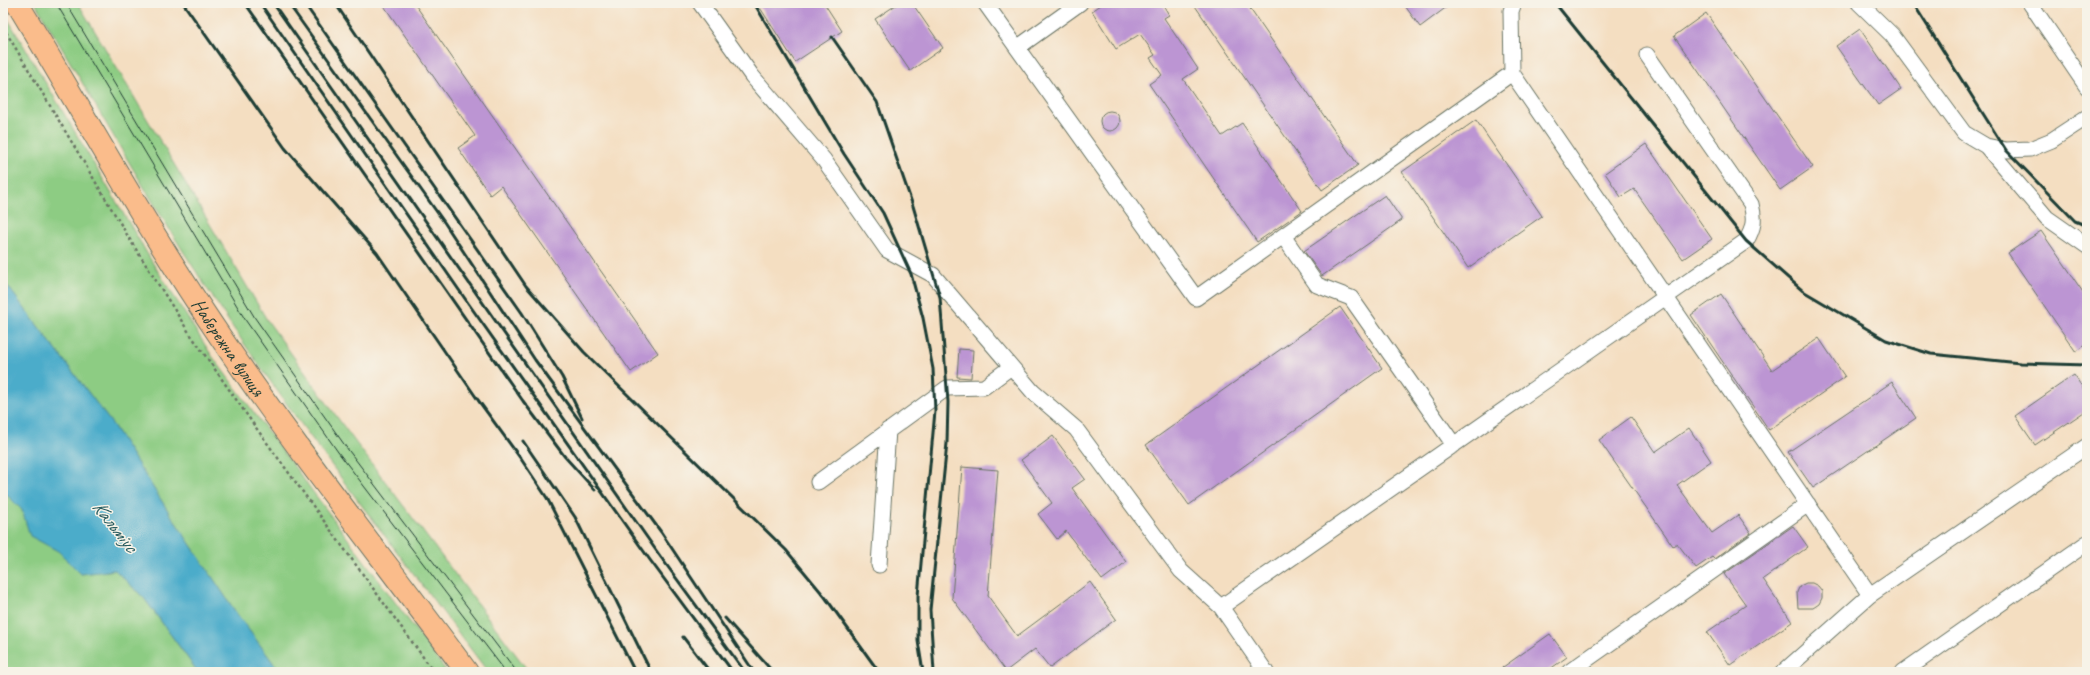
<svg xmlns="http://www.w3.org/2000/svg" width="2090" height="675" font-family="Caveat,sans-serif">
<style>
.green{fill:#8dcc83;stroke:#56845c}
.water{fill:#4bacca;stroke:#35747f}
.building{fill:#bc95d3}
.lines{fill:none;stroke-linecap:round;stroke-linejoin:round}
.minor-casing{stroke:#6a7565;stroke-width:17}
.highway-casing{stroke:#6a7565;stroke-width:24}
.path{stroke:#6a7565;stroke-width:2.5;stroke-dasharray:3 3;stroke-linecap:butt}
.minor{stroke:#fff;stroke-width:15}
.highway{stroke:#fabc8b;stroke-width:22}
.tram{stroke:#1f3d34;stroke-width:1}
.rail{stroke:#1f3d34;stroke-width:3}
.labels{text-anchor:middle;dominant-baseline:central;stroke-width:3;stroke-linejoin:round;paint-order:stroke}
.street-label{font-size:19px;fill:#1f3d34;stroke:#f7f3e8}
.water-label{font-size:20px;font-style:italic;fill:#2c5e61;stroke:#f7f3e8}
</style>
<rect width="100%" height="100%" fill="#f7f3e8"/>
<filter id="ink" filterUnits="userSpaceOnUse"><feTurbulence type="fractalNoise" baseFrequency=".025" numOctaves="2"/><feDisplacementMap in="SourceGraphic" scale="8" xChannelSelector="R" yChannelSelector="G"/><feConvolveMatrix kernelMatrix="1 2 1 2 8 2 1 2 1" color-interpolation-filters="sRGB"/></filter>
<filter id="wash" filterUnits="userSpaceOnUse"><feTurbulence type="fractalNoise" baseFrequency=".012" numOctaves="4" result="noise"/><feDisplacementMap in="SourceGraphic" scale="16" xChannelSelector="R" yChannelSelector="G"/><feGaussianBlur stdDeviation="0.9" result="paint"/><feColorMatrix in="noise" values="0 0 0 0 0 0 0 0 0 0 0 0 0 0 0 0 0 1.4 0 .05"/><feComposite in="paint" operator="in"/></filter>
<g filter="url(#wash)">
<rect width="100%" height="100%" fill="#f4dec1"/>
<!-- green -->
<path class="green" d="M35,3H78L267,320L350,435L529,672H488C402,557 312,444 232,326C161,222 100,111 35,3Z
M3,11L154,265L212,356L447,672H280L237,614L170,514L113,425L3,280Z
M3,491L22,510L31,536L58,551L81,574L115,570L144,598L198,672H3Z"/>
<!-- water -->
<path class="water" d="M3,280L113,425L170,514L237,614L280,672H198L144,598L115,570L81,574L58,551L30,536L22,510L3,491Z"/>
<g id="blocks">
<!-- building -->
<path class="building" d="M382,3H414L658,353L631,372L501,186L490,195L458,148L475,136Z
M757,3H824L842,31L795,62Z
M899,3H912L943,48L910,71L875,19Z
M1104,3H1162L1169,15L1164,18L1198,69L1183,79L1222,136L1242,123L1302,211L1257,242L1149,84L1162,75L1150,58L1155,55L1140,34L1116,49L1092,11Z
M1193,3H1246L1358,165L1322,190Z
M1403,3H1452L1420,27Z
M1706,13L1813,167L1780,190L1674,36Z
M1860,29L1901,89L1878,105L1836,46Z
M1100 121a10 10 0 1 1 20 0a10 10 0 1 1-20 0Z
M1476,120L1542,216L1468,268L1402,172Z
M1646,144L1712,239L1683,259L1634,189L1621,197L1605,173Z
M1385,195L1402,220L1322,276L1304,251Z
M2041,231L2087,298V344L2076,352L2008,253Z
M1721,294L1772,370L1819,338L1845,377L1769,430L1691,315Z
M1340,307L1382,368L1189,505L1146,445Z
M959,349L973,350L971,378L957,377Z
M2074,375L2087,394V410L2035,445L2015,416Z
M1892,382L1916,418L1813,488L1788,452Z
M1631,417L1655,452L1689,428L1711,461L1677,485L1712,533L1738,515L1751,533L1714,559L1712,557L1696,568L1677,543L1673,546L1599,440Z
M1053,436L1085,479L1072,488L1126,562L1102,580L1066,531L1057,539L1038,514L1052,503L1021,460Z
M962,467L998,470L988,596L1017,636L1090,582L1116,619L1050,668L1035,649L1006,671L952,598Z
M1793,526L1808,547L1763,579L1792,622L1730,665L1707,632L1746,605L1724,574Z
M1806,583H1812L1818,586L1822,591V598L1819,604L1813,608H1798L1797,592L1800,586Z
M1550,634L1567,657L1546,672H1496Z"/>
</g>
</g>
<g filter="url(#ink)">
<use href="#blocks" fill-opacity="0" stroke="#6a7565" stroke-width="1"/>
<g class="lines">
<!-- minor casing -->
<g class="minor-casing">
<path id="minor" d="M700,3L752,76L824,160L887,250L933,275L1033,392L1076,429L1181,571L1221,607L1266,672
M985,3L1196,298L1512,73
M1514,3L1511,11L1512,73L1870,595
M1859,3L1892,35L1964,133L1986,146L2006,150L2030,149L2052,140L2087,117
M2030,3L2087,87
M1017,48L1080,3
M1986,146L2047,218L2087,246
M1283,236L1317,285L1351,298L1454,445
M818,482L947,388L984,387L1011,367
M879,565L888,430
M1221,607L1746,241C1754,228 1755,219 1751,204L1647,55
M1569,672L1808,504
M1783,672L1870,595L2087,446
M1903,672L2087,543"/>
</g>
<!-- highway casing -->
<g class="highway-casing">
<g id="highway">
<path id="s1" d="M17,3C83,112 144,224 215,329C294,447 383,558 467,672"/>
</g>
</g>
<!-- path -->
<path class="path" d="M3,27L132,243L188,331L254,425L434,672"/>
<!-- minor -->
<use href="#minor" class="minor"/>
<!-- highway -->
<use href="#highway" class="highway"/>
<!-- tram -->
<path class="tram" d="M56,3L246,321L338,452L506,672
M66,3L255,318L346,447L517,672"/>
<!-- rail -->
<path class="rail" d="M183,3L285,148L377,253L478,400L521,459L547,498L635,672
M245,3L523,401L565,457L595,490
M260,3L468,303L650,560L733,672
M273,3L660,556L745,672
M288,3L444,222L535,360L661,532L754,672
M304,3L522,313L562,377L582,418
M335,3L526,286L584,352L786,550L825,597L879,672
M754,3L844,154L883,213L911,274L923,318L933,369L935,411L918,596V641L923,672
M1555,3L1746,241L1803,291L1886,340L1931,354L2020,363L2087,365
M1913,3L2006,150L2075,221L2087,226
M832,37L877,102L913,206L940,297L948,402L947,443L930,610L934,672
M523,441L575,517L651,672
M725,618L773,672
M683,637L710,672"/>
</g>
</g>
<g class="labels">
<!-- street labels -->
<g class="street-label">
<text stroke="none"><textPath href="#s1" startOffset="404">Набережна вулиця</textPath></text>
</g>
<!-- water labels -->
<g class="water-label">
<text transform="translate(115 526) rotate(52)">Кальміус</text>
</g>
</g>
<!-- margin -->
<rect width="2090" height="675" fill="none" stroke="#f7f3e8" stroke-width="16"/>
</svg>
